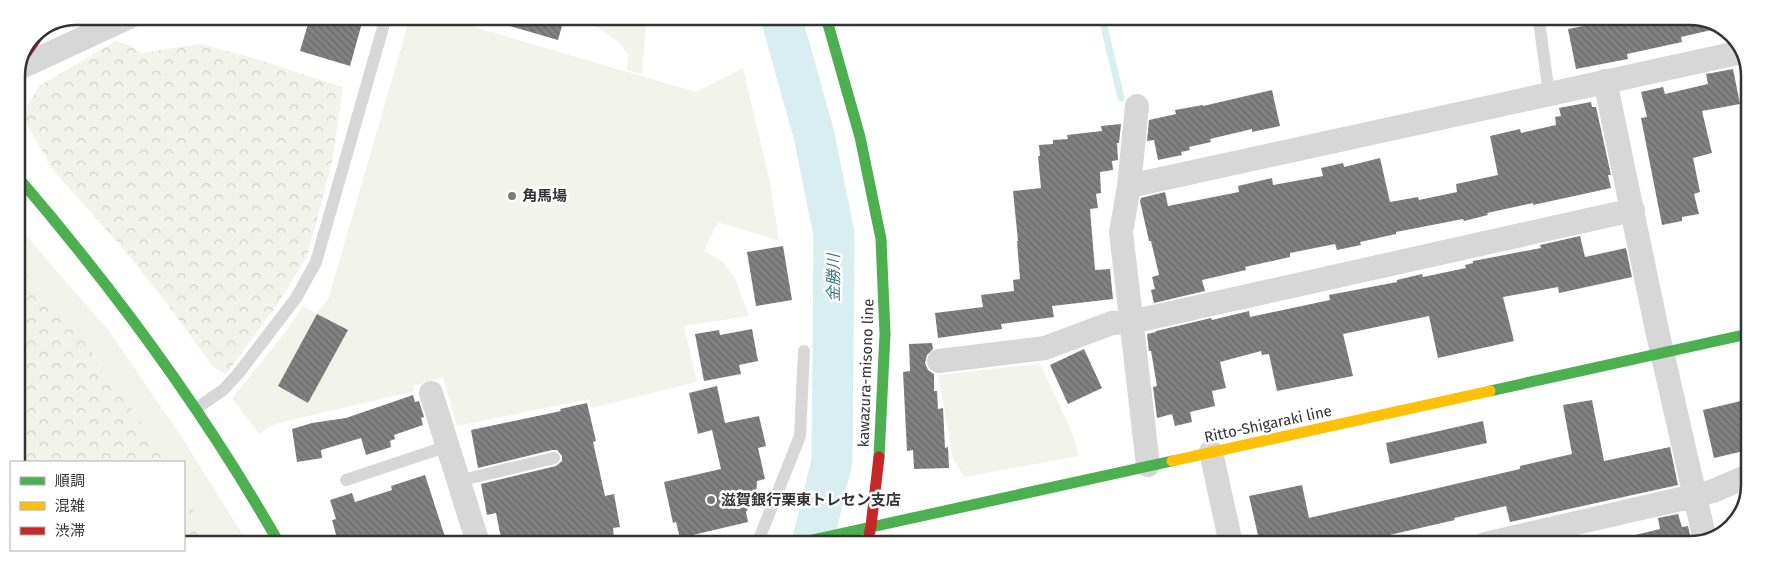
<svg xmlns="http://www.w3.org/2000/svg" width="1766" height="561" font-family="'Fira Sans','Noto Sans JP',sans-serif">
<style>
.grass{fill:#f2f3eb}
.forest{fill:url(#forest-crowns)}
.lines{fill:none;stroke-linecap:round;stroke-linejoin:round}
.stream{stroke:#d9eef0;stroke-width:7}
.river{stroke:#d9eef0;stroke-width:41}
.building{fill:url(#building-back-hatch)}
.lane{stroke:#d7d7d7;stroke-width:12}
.street{stroke:#d7d7d7;stroke-width:24}
.fast{stroke:#4caf50;stroke-width:11}
.slow{stroke:#ffc107;stroke-width:11}
.jam{stroke:#c62828;stroke-width:11}
.poi-dot{fill:#7a7a7a;stroke:#fff;stroke-width:2}
.labels{text-anchor:middle;dominant-baseline:central;stroke-width:5;stroke-linejoin:round;paint-order:stroke}
.poi-label{font-size:15px;font-weight:bold;fill:#333;stroke:#fff;text-anchor:start}
.street-label{font-size:15px;fill:#333;stroke:#fff}
.water-label{font-size:16px;font-style:italic;fill:#397b82;stroke:#fff}
.rim{fill:none;stroke:#333;stroke-width:2.5}
</style>
<defs>
<pattern id="forest-crowns" width="20" height="18" patternUnits="userSpaceOnUse" patternTransform="scale(1.25)"><rect width="20" height="18" fill="#f2f3eb"/><path d="M2 6a3 3 0 1 1 6 0M12 15a3 3 0 1 1 6 0" fill="none" stroke="#d0d1ca"/></pattern>
<pattern id="building-back-hatch" width="6" height="6" patternUnits="userSpaceOnUse" patternTransform="scale(1.25)"><rect width="6" height="6" fill="#818181"/><path d="M-1 5l2 2M0 0l6 6M5-1l2 2" fill="none" stroke="#6a6a6a"/></pattern>
</defs>
<rect width="100%" height="100%" fill="#fff"/>
<!-- grass -->
<path class="grass" d="M410,17H440L696,92L743,68L770,182L779,241L718,222L704,251L723,262L735,278L749,316L684,326L697,382L592,408L589,399L457,426L443,377L413,386L415,391L275,424L259,434L232,398L283,335L303,306L316,313L328,300Z
M582,17H647L642,74L627,70L628,53L616,40Z
M16,224L109,331L181,436L248,543H212L184,492V462H166L142,424L83,339L16,263Z
M1040,364L1071,430L1079,456L965,477L953,459L938,375Z"/>
<!-- forest -->
<path class="forest" d="M116,41L129,45L142,53L200,44L247,56L343,87L332,162L307,257L276,306L226,374L213,367L172,310L122,247L52,169L25,121L27,106L39,86Z
M16,263L83,339L142,424L166,462H16Z
M184,492L212,543H184Z"/>
<g class="lines">
<!-- stream -->
<path class="stream" d="M1102,18L1121,98"/>
<!-- river -->
<path class="river" d="M781,17L814,135L834,234L832,461L812,544"/>
</g>
<!-- building -->
<path class="building" d="M310,17H357L356,21L362,23L350,66L300,51Z
M496,17H544L563,22L558,40L496,22Z
M1598,18H1706L1720,28L1681,37L1682,42L1627,54L1628,59L1576,69L1568,29L1599,23Z
M1733,69L1740,104L1702,111L1712,153L1693,158L1700,192L1694,194L1699,214L1682,217V221L1662,225L1641,118L1647,117L1641,92L1663,87L1665,94L1708,84L1706,74Z
M1272,90L1280,126L1252,132V129L1210,139L1211,142L1189,147L1190,150L1181,152L1182,155L1158,160L1154,140L1147,141L1149,120L1176,114L1175,110L1203,105V106Z
M1591,102L1592,107H1596L1611,175H1608L1611,188L1533,205V203L1487,213L1488,215L1464,221L1463,219L1396,232V234L1360,242L1361,245L1337,250L1335,244L1290,253V257L1245,267L1246,270L1202,280L1205,291L1154,303L1151,290L1155,289L1152,277L1159,275L1151,241H1149L1140,201L1141,198L1165,192L1168,206L1239,192L1238,186L1272,178L1273,185L1323,176L1321,168L1343,163L1344,167L1380,158L1390,202L1418,197L1419,200L1457,192L1456,184L1498,175L1490,136L1520,129L1521,133L1556,125L1555,117L1561,116L1559,108Z
M1121,124L1119,143H1117L1118,160L1112,161L1113,170L1100,172L1101,193L1096,194L1098,208L1090,209L1095,270L1110,269L1113,299L1052,306L1054,317L1001,324L1002,329L938,338L935,313L983,307L981,295L1014,291L1013,280L1020,279L1017,241H1018L1013,191L1041,188L1038,156H1040L1039,145L1053,144V140L1068,139L1067,135L1102,131L1101,126Z
M1580,236L1585,257L1626,248L1632,277L1559,293L1558,287L1503,297L1514,341L1438,358L1429,316L1343,334L1353,376L1277,391L1269,354L1262,355L1261,351L1220,362L1226,388L1212,391L1215,406L1190,412L1192,422L1175,426L1172,414L1157,418L1153,387L1157,386L1151,351H1149L1147,334L1156,332V331L1211,318L1212,320L1249,311L1250,317L1330,300L1329,295L1397,282V280L1422,274L1423,277L1466,268L1465,265L1473,263V261L1541,248L1540,245Z
M783,246L792,300L756,306L747,252Z
M317,314L348,330L308,403L278,386Z
M752,329L758,361L739,365L741,374L704,381L695,334L719,330L720,335Z
M932,343L933,349L927,355L925,363L928,370L934,374V391H937L938,409L943,408L945,448L948,447L949,468L914,469L913,450L907,451L903,372L910,371L909,344Z
M1084,349L1102,388L1068,404L1050,365Z
M717,386L725,423L759,416L766,446L758,448L765,479L757,481L756,496L746,512L748,522L680,538L676,522L673,523L664,482L721,469L712,430L698,434L689,393Z
M413,395L415,402L419,401L424,417L421,418L423,425L394,435L395,439L390,441L391,447L366,455L361,438L321,450L322,458L297,462L292,429L312,423L346,418Z
M1592,400L1604,461L1670,447L1678,485L1510,522L1506,506L1454,518L1455,520L1350,544H1260L1249,496L1302,485L1309,518L1520,469V466L1572,454L1563,405Z
M1745,400L1748,414V450L1714,458L1703,410Z
M587,403L596,441L593,442L605,496L614,494L620,527L613,528L614,537L588,541L589,543H502L496,513L487,515L481,484L556,466L562,461V456L557,450H552L478,468L471,430L561,411L560,409Z
M1483,421L1487,443L1390,464L1386,443Z
M425,475L447,543H344L338,542L332,520L336,519L330,500L352,493L355,502L392,490L391,486Z
M1678,514L1682,527L1688,526L1692,544L1624,545L1623,538L1660,529L1658,518Z"/>
<g class="lines">
<!-- lane -->
<path class="lane" d="M1539,21L1549,94
M197,408L223,390L238,374L296,298L316,262L386,17
M346,480L448,446
M458,481L554,458
M757,544L800,436L804,351"/>
<!-- street -->
<path class="street" d="M19,68L131,16
M1605,81L1657,330L1705,540
M1129,186L1137,106
M939,361L1045,348L1112,323L1131,322L1633,210
M431,393L478,543
M1211,452L1231,544
M1148,465L1121,232L1129,186L1742,52
M1485,544L1694,496L1713,491L1748,476"/>
<!-- fast -->
<path class="fast" d="M826,17L860,137L881,239L885,334L879,457
M16,175C115,290 204,411 279,543
M1490,391L1748,334
M794,544L1172,461"/>
<!-- slow -->
<path class="slow" d="M1172,461L1490,391"/>
<!-- jam -->
<path class="jam" d="M26,53L42,30
M867,544L871,526L879,457"/>
</g>
<!-- markers -->
<g class="poi-dot">
<circle cx="512" cy="196" r="5"/>
<circle cx="711" cy="500" r="5"/>
</g>
<g class="labels">
<!-- poi labels -->
<g class="poi-label">
<text x="522" y="196">角馬場</text>
<text x="721" y="500">滋賀銀行栗東トレセン支店</text>
</g>
<!-- street labels -->
<g class="street-label">
<text transform="translate(866 373) rotate(-88)">kawazura-misono line</text>
<text transform="translate(1268 424) rotate(-12)">Ritto-Shigaraki line</text>
</g>
<!-- water labels -->
<g class="water-label">
<text transform="translate(833 278) rotate(-90)">金勝川</text>
</g>
</g>
<!-- crop -->
<path d="M0 0H1766V561H0ZM76 25H1690A51 51 0 0 1 1741 76V485A51 51 0 0 1 1690 536H76A51 51 0 0 1 25 485V76A51 51 0 0 1 76 25Z" fill="#fff" fill-rule="evenodd"/>
<path class="rim" d="M76 25H1690A51 51 0 0 1 1741 76V485A51 51 0 0 1 1690 536H76A51 51 0 0 1 25 485V76A51 51 0 0 1 76 25Z"/>
<!-- legend -->
<rect x="10" y="461" width="175" height="90" fill="#ffffff" stroke="#adadad"/>
<rect x="20" y="477" width="25" height="8" fill="#4caf50" stroke="#adadad"/>
<text x="55" y="486" font-size="15" fill="#333333">順調</text>
<rect x="20" y="502" width="25" height="8" fill="#ffc107" stroke="#adadad"/>
<text x="55" y="511" font-size="15" fill="#333333">混雑</text>
<rect x="20" y="527" width="25" height="8" fill="#c62828" stroke="#adadad"/>
<text x="55" y="536" font-size="15" fill="#333333">渋滞</text>
</svg>
